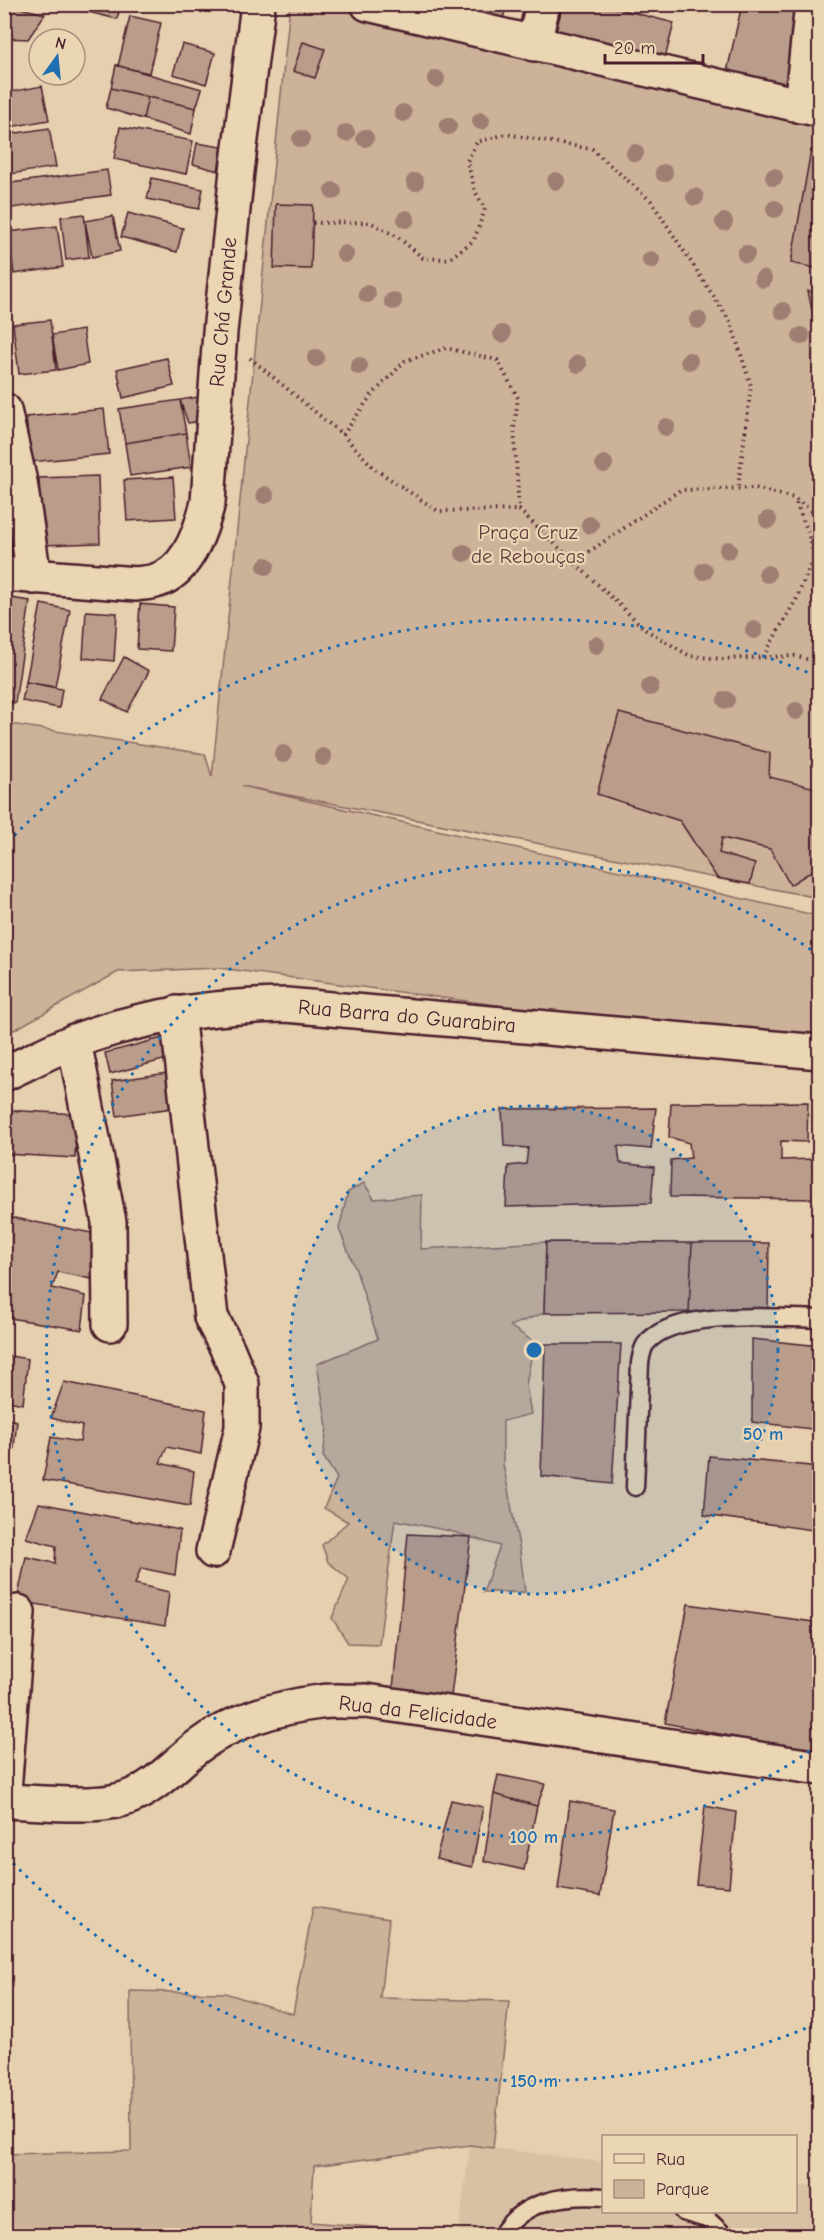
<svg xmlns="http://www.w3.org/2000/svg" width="824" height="2240" font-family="'Comic Neue',sans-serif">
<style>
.built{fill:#d8c0a4}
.green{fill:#cbb299;stroke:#8a6862;stroke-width:1.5}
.building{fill:#b99d8a;stroke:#4a1f2b;stroke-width:1.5}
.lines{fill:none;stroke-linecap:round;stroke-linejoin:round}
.lane-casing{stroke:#4a1f2b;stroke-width:21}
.street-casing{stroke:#4a1f2b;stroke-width:38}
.path{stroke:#4a1f2b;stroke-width:4;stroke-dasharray:1.5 4.5;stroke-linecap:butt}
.lane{stroke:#ebd6b4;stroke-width:16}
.street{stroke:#ebd6b4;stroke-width:33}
.tree{fill:#9e7e72}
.ring{fill:none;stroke:#1f6fb2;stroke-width:3;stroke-dasharray:3 6}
.labels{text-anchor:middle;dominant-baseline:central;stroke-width:4.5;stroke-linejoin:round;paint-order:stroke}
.street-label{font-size:21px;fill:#4a1f2b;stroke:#ebd6b4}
.park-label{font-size:21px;fill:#643c41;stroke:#ebd6b4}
.centre{fill:#1f6fb2;stroke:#ebd6b4;stroke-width:3}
.ring-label{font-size:18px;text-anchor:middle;font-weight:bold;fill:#1f6fb2;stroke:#ebd6b4;stroke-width:4.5;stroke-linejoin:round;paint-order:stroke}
</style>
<rect width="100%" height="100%" fill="#e5cfaf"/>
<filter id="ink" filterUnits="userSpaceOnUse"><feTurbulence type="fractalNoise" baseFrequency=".0167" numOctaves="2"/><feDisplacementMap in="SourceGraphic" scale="12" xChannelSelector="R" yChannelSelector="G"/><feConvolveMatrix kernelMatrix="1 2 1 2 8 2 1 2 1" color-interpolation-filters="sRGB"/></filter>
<g filter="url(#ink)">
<!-- built -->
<path class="built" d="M470,2145L603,2162L604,2212H796V2185L819,2188V2235L458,2236Z"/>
<!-- green -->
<path class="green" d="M290,5H333L819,121V898L242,786L819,916V1048L219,968L118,972L5,1035L4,723L205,754L212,777Z
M364,1183L374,1199L422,1195L421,1249L546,1242L544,1313L510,1326L534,1342L526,1385L531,1414L503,1421V1464L520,1551L525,1592H483L500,1546L450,1531L395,1520L379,1644L348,1643L332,1618L349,1579L328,1562L322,1545L348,1522L324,1508L337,1478L323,1456L327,1427L317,1364L378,1339L356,1270L339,1229L348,1192Z
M313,1907L389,1919L380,1998L509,2001L493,2148L470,2145L314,2166L311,2222L458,2234L457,2235H5V2154L131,2151L130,1991L225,1993L293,2014Z"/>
<!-- building -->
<path class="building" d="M4,4L45,14L28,39L4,38Z
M77,4H121L117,19L76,9Z
M437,4H472L469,14Z
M476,4H507L502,22L474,14Z
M563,4H600L674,23L664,62L555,35Z
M742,4H798L785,85L727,72Z
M130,16L161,23L149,73L118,66Z
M303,42L325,49L315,78L293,71Z
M182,44L215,53L206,84L173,74Z
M116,65L202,89L196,108L111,88Z
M42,86L49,120L4,128V93Z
M111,88L148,97L143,119L106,108Z
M148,97L196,108L191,134L143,119Z
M120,127L193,141L186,174L114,159Z
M49,128L56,167L4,175V135Z
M197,143L222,147L218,171L193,164Z
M811,150L820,152V269L791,263Z
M107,170L111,195L4,209V184Z
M152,178L203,189L199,209L147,199Z
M276,204L313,205L311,269L274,268Z
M128,213L183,228L177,252L121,237Z
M84,214L89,257L66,260L61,217Z
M113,216L120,251L92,257L85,221Z
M57,226L63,267L14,274L8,232Z
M808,291L820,293V325L815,324Z
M50,320L56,370L19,374L13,324Z
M83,330L88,364L58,370L52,335Z
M167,358L174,386L123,398L117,369Z
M198,397L202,421L188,423L180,400Z
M180,400L186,433L125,443L119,409Z
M104,409L109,454L31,462L26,417Z
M186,433L191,467L130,476L125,443Z
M98,476L100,543L42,545L39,478Z
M173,477L176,518L127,521L124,480Z
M4,597L30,601L15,703L4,702Z
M41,604L70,610L55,687L26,682Z
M140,604L174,607L171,651L137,649Z
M86,611L117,613L114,661L83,658Z
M124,657L149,671L127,712L102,699Z
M26,682L62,689L59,708L22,701Z
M619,713L770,753L769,777L820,789V866L790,885L770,849L722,838L719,853L755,864L750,884L717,878L680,821L597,794Z
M162,1038L167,1059L110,1074L105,1053Z
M167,1073L172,1108L117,1116L112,1081Z
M808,1102L807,1142L781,1141V1160L816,1159L819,1199L670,1197L671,1160L691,1158L689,1143L669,1137L671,1103Z
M656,1108L651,1149L618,1146L620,1163L654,1167L651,1203L506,1207L508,1166L526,1164L528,1148L504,1146L502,1109Z
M4,1110L77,1114L75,1158L4,1154Z
M4,1216L97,1234L92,1279L58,1272L52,1288L86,1296L82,1330L4,1317Z
M546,1242L692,1243L689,1312L544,1313Z
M692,1243H769L768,1309L689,1312Z
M752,1339L820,1346V1430L752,1422Z
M545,1344H621L612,1484L541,1476Z
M4,1355L28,1359L23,1404L4,1400Z
M64,1382L206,1410L201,1454L167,1447L160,1463L194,1471L190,1506L43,1480L51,1437L80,1442L82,1426L51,1418Z
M4,1418L17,1421L13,1456L4,1454Z
M709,1456L820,1467V1531L704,1515Z
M4,1496L9,1497L4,1541Z
M39,1503L180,1530L175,1575L141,1568L135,1584L169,1592L165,1626L17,1601L26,1557L55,1563L56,1546L26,1538Z
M408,1534L471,1537L451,1696L393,1689Z
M688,1604L820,1623V1716L815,1753L665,1723Z
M498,1775L545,1784L537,1806L494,1794Z
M494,1794L537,1806L524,1870L484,1861Z
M451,1800L483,1807L472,1867L436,1859Z
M570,1801L614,1809L600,1896L558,1889Z
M705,1806L736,1812L729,1887L696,1884Z"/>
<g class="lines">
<!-- lane casing -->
<g class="lane-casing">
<path id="lane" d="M635,1487L640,1363C641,1357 642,1350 645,1345C671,1308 779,1318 820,1319
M683,2212L707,2219L725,2236
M501,2236C521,2200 566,2194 604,2197"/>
</g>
<!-- street casing -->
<g class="street-casing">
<path id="street" d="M368,4L820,110
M534,44L543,4
M801,106L812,4
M4,410L20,482L34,577
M4,574L136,584C142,583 149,583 155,581C187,573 201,531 208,502L220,332L237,171L258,4
M177,1013L211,1317L228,1350L242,1384V1428L213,1551
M74,1041L109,1222L110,1324
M4,1074C28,1063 51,1050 75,1041C143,1015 213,1006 286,1005L820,1052
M4,1791L18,1612
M4,1801C38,1802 97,1809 127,1798C154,1789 175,1764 197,1747C231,1721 278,1707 320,1702C335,1700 351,1702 366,1701L820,1768"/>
</g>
<!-- path -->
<path class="path" d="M313,223L370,222L398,237L423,258L449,259L474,240L485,209L475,191L467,161L477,142L506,134L592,149L651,201L731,323L751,386L738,488
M250,358L343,435L375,469L438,511L519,510L646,630L690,656L723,659L795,656L820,663
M343,435L370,397L405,361L446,348L497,360L518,398L514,428L519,510
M574,562L680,490L755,488L794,498L820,517
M763,657L796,600L814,557L808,532L795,500"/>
<!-- lane -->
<use href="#lane" class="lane"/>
<!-- street -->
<use href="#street" class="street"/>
</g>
<!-- trees -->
<g class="tree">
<circle cx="436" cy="79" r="9"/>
<circle cx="403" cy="113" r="9"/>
<circle cx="481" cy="121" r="9"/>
<circle cx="448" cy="126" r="9"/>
<circle cx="346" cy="133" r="9"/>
<circle cx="365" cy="138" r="9"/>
<circle cx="301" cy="139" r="9"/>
<circle cx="635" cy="153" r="9"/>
<circle cx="664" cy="173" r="9"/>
<circle cx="774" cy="177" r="9"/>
<circle cx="556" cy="181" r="9"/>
<circle cx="415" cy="182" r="9"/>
<circle cx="333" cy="191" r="9"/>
<circle cx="695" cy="197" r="9"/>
<circle cx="775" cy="209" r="9"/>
<circle cx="406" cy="219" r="9"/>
<circle cx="724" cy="222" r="9"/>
<circle cx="345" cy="254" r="9"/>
<circle cx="746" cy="254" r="9"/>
<circle cx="651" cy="260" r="9"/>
<circle cx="763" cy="279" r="9"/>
<circle cx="367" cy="294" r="9"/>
<circle cx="393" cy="301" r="9"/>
<circle cx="783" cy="311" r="9"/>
<circle cx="698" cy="320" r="9"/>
<circle cx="502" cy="334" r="9"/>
<circle cx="801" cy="336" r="9"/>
<circle cx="316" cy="358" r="9"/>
<circle cx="689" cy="361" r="9"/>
<circle cx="578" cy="364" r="9"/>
<circle cx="359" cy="366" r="9"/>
<circle cx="666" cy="427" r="9"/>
<circle cx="604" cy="464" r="9"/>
<circle cx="265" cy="495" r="9"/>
<circle cx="768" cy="520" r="9"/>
<circle cx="590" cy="525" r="9"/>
<circle cx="728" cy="550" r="9"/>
<circle cx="464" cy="553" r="9"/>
<circle cx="266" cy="566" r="9"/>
<circle cx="704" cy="571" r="9"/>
<circle cx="767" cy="574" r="9"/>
<circle cx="754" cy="630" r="9"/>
<circle cx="596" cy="645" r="9"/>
<circle cx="650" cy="687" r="9"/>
<circle cx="726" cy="700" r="9"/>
<circle cx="796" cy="711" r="9"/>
<circle cx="283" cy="754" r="9"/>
<circle cx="323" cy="757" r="9"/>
</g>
</g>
<!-- distance rings -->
<circle cx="534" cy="1350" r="244" fill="#1f6fb2" fill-opacity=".12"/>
<g class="ring">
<circle cx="534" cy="1350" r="244"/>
<path d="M817 1746A487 487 0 1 1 817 954"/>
<path d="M814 2025A731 731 0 0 1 8 1858M8 842A731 731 0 0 1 814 675"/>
</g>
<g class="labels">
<!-- street labels -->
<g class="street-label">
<text transform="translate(223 312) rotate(-85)">Rua Chá Grande</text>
<text transform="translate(407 1016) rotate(5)">Rua Barra do Guarabira</text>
<text transform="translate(418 1712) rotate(7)">Rua da Felicidade</text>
</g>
<!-- park labels -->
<g class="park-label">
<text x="528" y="532">Praça Cruz<tspan x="528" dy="24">de Rebouças</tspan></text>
</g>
</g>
<circle cx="534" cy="1350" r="9" class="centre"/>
<g class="ring-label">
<text x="763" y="1440">50 m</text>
<text x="534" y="1843">100 m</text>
<text x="534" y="2087">150 m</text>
</g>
<!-- margin -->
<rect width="824" height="2240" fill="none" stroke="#ebd6b4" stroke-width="24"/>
<rect x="12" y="12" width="800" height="2216" fill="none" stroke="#4a1f2b" stroke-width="2" filter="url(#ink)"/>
<!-- legend -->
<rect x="602" y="2135" width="195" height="78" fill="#ebd6b4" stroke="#ab8d7d" stroke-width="1.5"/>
<rect x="614" y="2154" width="30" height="9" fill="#ebd6b4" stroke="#ab8d7d" stroke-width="1.5"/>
<text x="656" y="2165" font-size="18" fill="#4a1f2b">Rua</text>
<rect x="614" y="2180" width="30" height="18" fill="#cbb299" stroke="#ab8d7d" stroke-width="1.5"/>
<text x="656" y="2195" font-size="18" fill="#4a1f2b">Parque</text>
<!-- north arrow -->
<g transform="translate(57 57) rotate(15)"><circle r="28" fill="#ebd6b4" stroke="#ab8d7d" stroke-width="1.5"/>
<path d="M0-4.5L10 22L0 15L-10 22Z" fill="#1f6fb2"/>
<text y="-9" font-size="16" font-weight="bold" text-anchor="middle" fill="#4a1f2b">N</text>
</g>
<!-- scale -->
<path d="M605 54v9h98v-9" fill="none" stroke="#4a1f2b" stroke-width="3"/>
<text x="614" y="54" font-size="18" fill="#4a1f2b" stroke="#ebd6b4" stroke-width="4.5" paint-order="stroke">20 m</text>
</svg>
